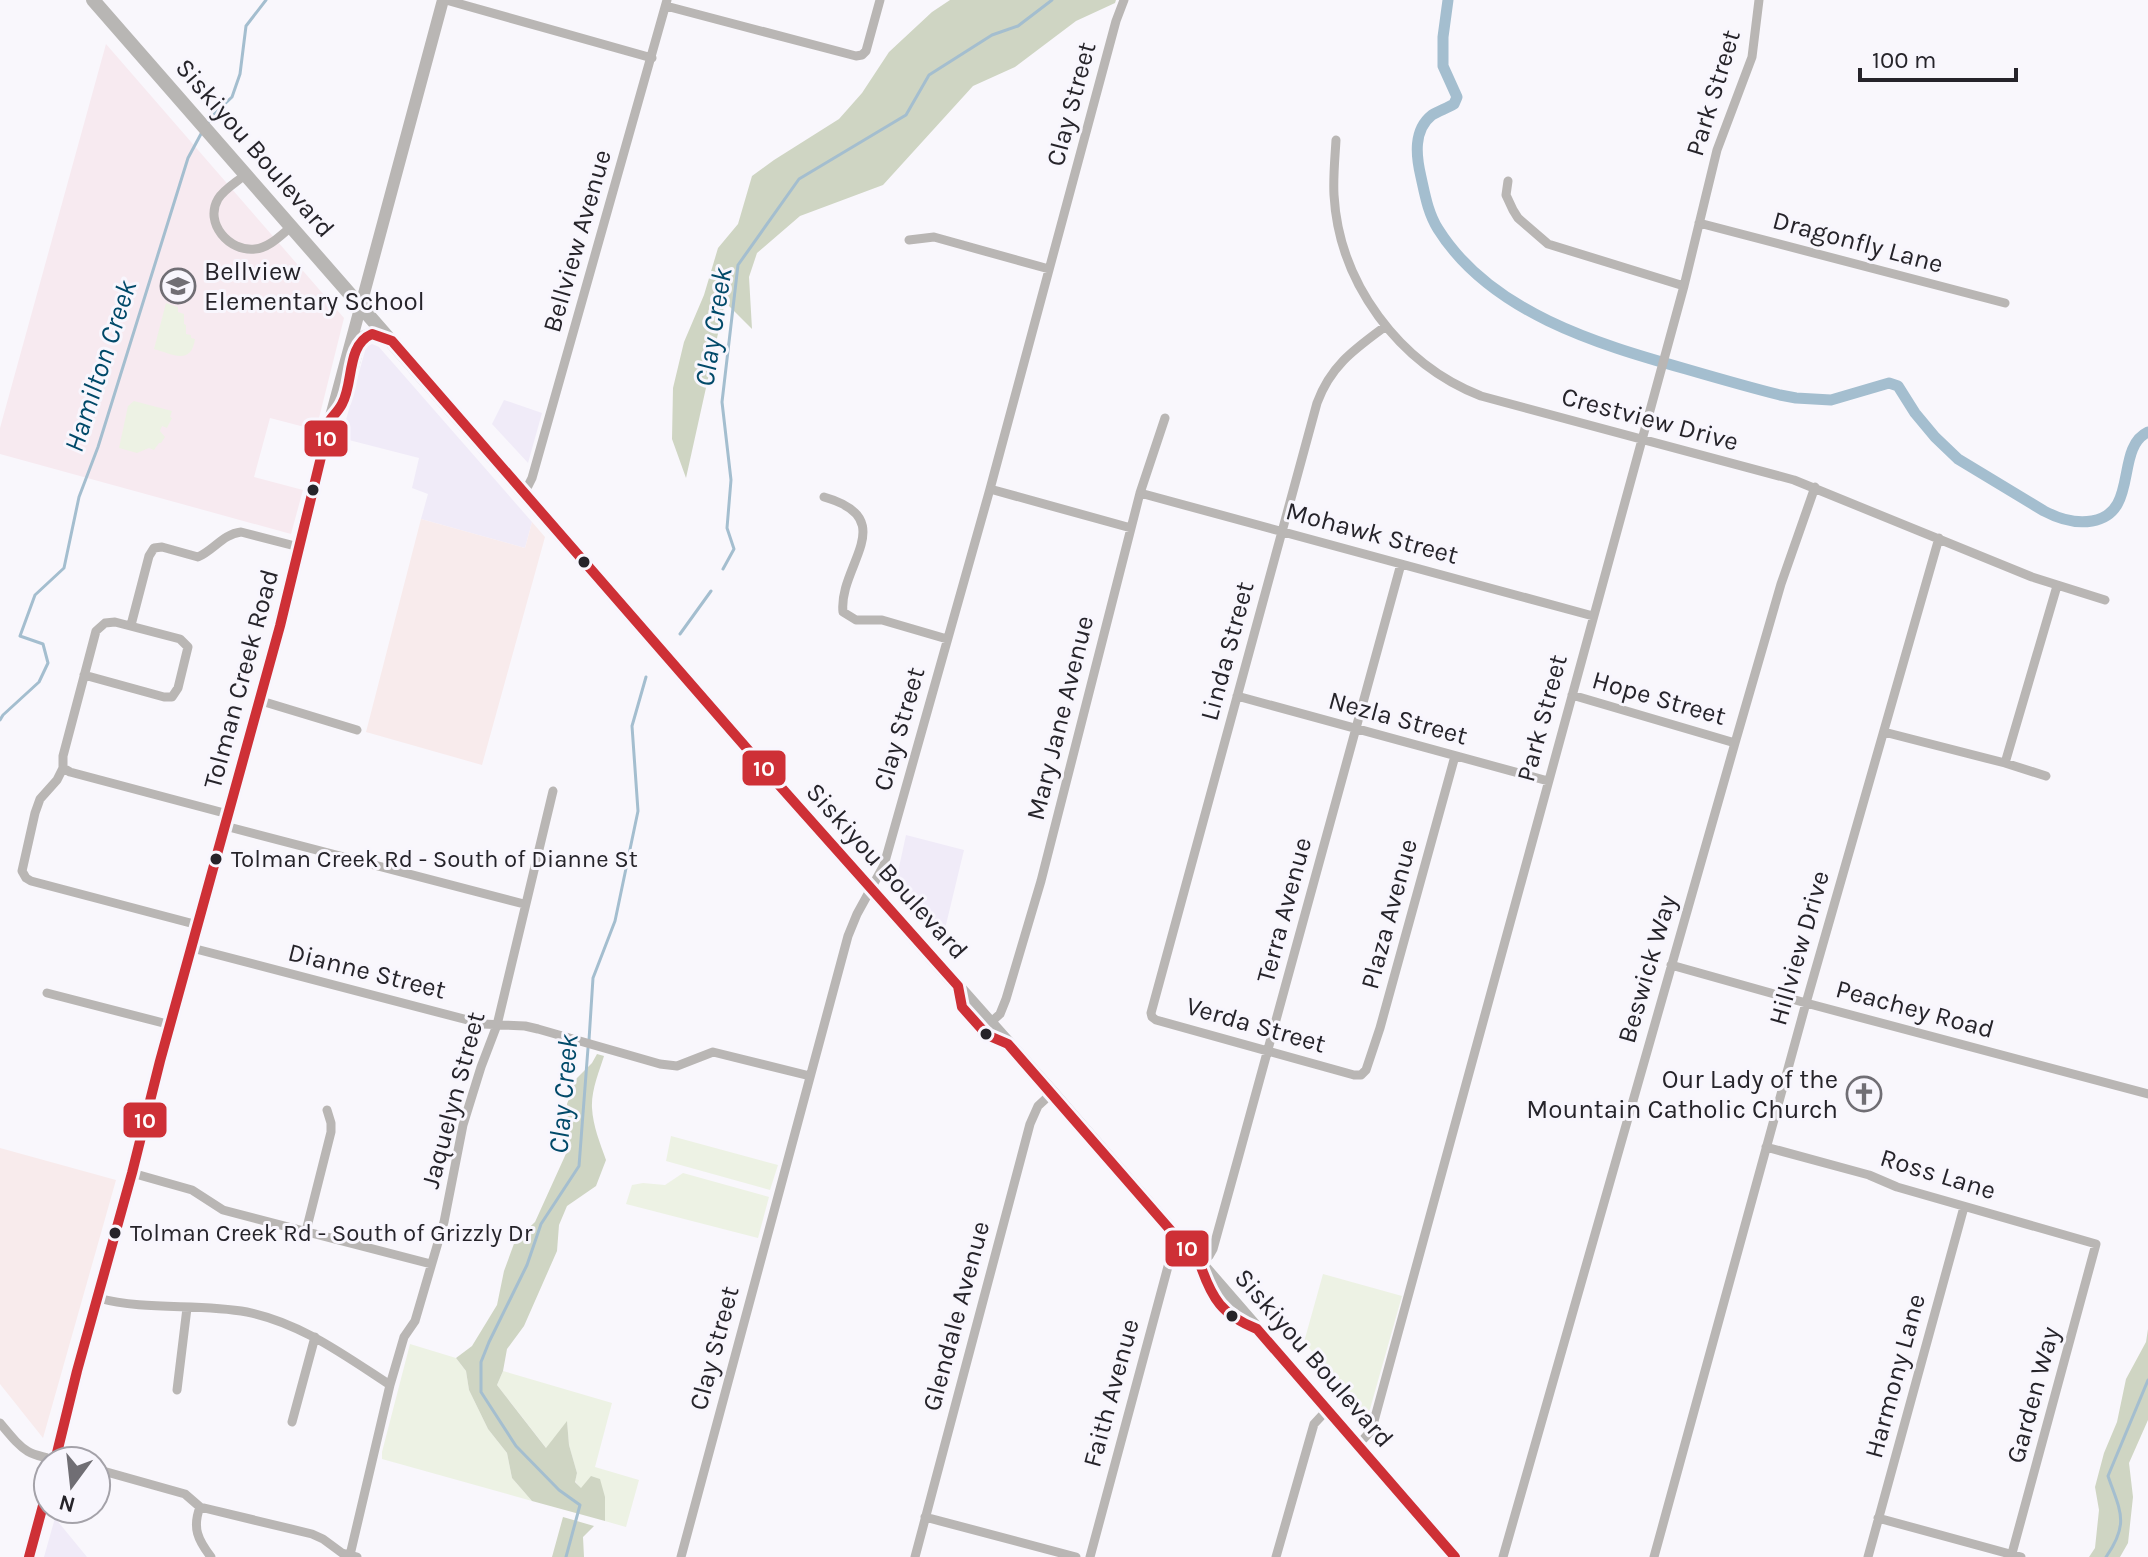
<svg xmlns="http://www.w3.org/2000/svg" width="2148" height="1557" font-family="Karla,sans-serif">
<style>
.built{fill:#f0ebf8}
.industrial{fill:#f8ebec}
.education{fill:#f7eaf0}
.green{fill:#edf2e4}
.forest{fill:#cfd5c3}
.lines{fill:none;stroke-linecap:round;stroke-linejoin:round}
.stream{stroke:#a4becf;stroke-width:3}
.canal{stroke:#a4becf;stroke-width:11}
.minor{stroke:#b9b6b4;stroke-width:9}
.tertiary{stroke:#b9b6b4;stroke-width:12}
.secondary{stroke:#b8b6b4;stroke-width:14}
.bus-1-casing{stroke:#f8f6fd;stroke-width:16}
.bus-1{stroke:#ce3036;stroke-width:10}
.bus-dot{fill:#26242a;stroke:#f8f6fd;stroke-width:3}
.labels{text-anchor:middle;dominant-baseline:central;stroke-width:6;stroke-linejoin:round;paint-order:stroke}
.bus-label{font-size:24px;fill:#26242a;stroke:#f8f6fd;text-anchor:start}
.street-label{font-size:26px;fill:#26242a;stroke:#f8f6fd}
.poi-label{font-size:26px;fill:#26242a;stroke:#f8f6fd;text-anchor:start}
.water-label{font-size:28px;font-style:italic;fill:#004969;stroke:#f8f6fd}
.line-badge{stroke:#f8f6fd;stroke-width:3}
.badge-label{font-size:22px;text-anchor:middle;font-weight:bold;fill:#fff}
</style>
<rect width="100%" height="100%" fill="#f9f7fc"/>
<!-- built -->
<path class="built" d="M372,344L379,347L532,522L525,548L421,519L428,494L412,488L419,458L341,438L366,347Z
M504,400L542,413L528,463L492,424Z
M906,835L964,850L944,933L896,881Z
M55,1518L87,1557H44Z"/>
<!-- industrial -->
<path class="industrial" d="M421,519L525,548L532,522L545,537L482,765L366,732Z
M0,1148L116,1180L43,1438L0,1384Z"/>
<!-- education -->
<path class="education" d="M106,44L344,318L316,430L270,418L254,477L303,490L291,534L0,454V428Z"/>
<!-- green -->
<path class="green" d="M166,303L178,307V312L184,314V324L186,325V334L191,335V338L195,339C191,366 172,354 154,349Z
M134,401L172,411L170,417L172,418L167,428L162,426L160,431L165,437L161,443H159L154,450L149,448L137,453L119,448L128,406Z
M671,1136L778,1165L770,1190L666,1161Z
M683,1173L769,1197L758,1238L626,1204L632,1185L643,1183L665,1185Z
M1323,1274L1402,1296L1370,1409L1367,1415L1304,1342Z
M410,1344L456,1358L466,1371L469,1390L488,1429L507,1453L512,1478L532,1501L382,1459V1452Z
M503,1371L612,1403L595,1467L639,1480L626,1527L605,1521V1497L581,1489L575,1481L577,1473L569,1445L567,1422L547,1449L497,1385Z"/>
<!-- forest -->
<path class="forest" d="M950,0H1116L1115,3L1076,21L1015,67L973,86L883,185L800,216L757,253L749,277L752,329L725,302L686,478L672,439L673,388L684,342L704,295L718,248L738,224L752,176L774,160L839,119L862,93L889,52L932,12Z
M597,1054L604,1056C599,1072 591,1091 592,1108C593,1126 600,1143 606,1160L596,1186L567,1206L559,1225L557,1251L524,1326L507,1349L503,1371L497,1385L546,1448L567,1421L569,1445L577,1473L575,1482L581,1488L591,1476L600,1479L605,1497V1521L532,1501L512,1478L507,1453L488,1429L469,1390L466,1371L456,1358L472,1346L497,1305L504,1271L515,1241L535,1222L569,1147L567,1104L576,1079L592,1063Z
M2148,1329V1420L2129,1463L2133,1497L2128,1543L2120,1557H2089L2095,1548L2099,1510L2095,1487L2104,1453L2117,1422L2126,1379L2146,1342Z
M563,1517L594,1526L583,1537L584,1557H552Z"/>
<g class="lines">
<!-- stream -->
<path class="stream" d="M209,122L214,114L232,97L240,74L246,26L266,0
M723,569L734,549L727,528L731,480L722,402L738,265L799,179L906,115L929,75L992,35L1018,26L1052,0
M680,634L711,591
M0,720L3,715L39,682L48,663L43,644L20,636L35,595L64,568L79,497L98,447L188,158L202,132
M589,1040L593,978L615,921L638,811L632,726L646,677
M566,1557L580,1505L559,1490L516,1446L481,1392V1362L489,1342L527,1265L541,1224L579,1166L588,1048
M2106,1557C2130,1523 2120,1511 2108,1476L2148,1380"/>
<!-- canal -->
<path class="canal" d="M1448,0L1443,37V66L1457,97L1454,104C1447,108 1439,111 1432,115C1413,130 1416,156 1421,177C1425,195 1428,213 1438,229C1490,312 1597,344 1686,369C1717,378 1748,387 1780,395L1796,398L1831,400L1889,383L1898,386L1915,413L1935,437L1958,459L2044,511C2059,519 2075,524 2092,521C2140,513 2114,448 2148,432"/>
<!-- minor -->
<path class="minor" d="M446,0L652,58
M666,6L856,56L862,55L866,51L880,0
M1336,140C1335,158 1333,176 1334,195C1339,283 1399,364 1481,396L1794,480L2032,577L2105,600
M246,174C237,182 224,189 218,199C204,223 229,252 255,249C269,248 281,235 292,226
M1508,181L1506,195L1513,210L1518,218L1548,244L1684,286
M1699,223L2005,303
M909,240L934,237L1049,269
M1386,326C1355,349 1331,365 1317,403L1151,1013L1152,1017L1156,1020L1354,1075H1361L1366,1070L1380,1028L1455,756
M990,489L1131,528
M523,490L528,486L532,478L667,0
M1140,493L1593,616
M824,497C902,519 838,566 843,612L856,620H882L947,639
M131,625L149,556L154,548L162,547L198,557C214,550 223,534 241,532L299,547
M84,675L164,697H172L178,688L188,647L180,639L115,622L105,623L96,631L63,756V768L57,780L40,799L35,813L22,871L26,878L31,881L198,925
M1572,695L1735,743
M1237,696L1548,781
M258,700L357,730
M1884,732L2005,763L2046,776
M2005,763L2057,586
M63,768L70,772L228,814
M225,826L524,904
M192,948L483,1024L525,1026L538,1029L660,1064L677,1066L713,1052L810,1076
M1671,965L1806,1003L2148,1094
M47,993L171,1025
M990,1023L1000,1014L1006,999L1041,881L1140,493L1165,418
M1766,1147L1869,1175L1897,1187L2096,1244L2011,1557
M132,1173L192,1190L223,1210L431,1264
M306,1231L331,1132V1123L327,1110
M1200,1264L1209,1256L1213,1249L1239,1155L1401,564
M98,1298C147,1311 198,1303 247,1312C301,1323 344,1355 390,1385
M177,1390L187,1308
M292,1422L315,1337
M0,1423C25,1453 26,1455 66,1461
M1358,1445L1370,1432L1374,1421L1684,286L1717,150L1752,57L1759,0
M96,1469L185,1494L200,1507L312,1534L323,1539L342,1553L357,1557
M200,1507C192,1528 198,1540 211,1557
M925,1517L1076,1557
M1878,1518L2021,1557
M350,1555L390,1385L404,1337L415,1321L444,1222L463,1125L481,1067L497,1025L553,791
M681,1557L848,936L857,914L884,865L990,489L1116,21L1124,0
M915,1557L1030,1124L1038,1106L1052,1093
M1090,1557L1170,1259L1173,1253L1183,1244
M1276,1557L1314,1424L1327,1410
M1503,1557L1735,743L1781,584L1815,487
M1654,1557L1806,1003L1939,538
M1868,1557L1964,1207"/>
<!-- tertiary -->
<path class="tertiary" d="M55,1461L77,1371L132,1173L160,1061L280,626L324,451L330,420L443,0
M29,1557L48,1487"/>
<!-- secondary -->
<path class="secondary" d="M93,0L763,767L1052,1093L1455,1557
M330,420L343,403L357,347L365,337L372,334L391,341"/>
<!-- bus-1 casing -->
<g class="bus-1-casing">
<path id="bus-1" d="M55,1461L77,1371L132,1173L160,1061L280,626L330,420C334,415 339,410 342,404C354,383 346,345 372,334L392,341L763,767L958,986L962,1007L987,1035L1008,1044L1200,1264C1212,1299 1222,1315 1257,1329L1455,1557
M29,1557L48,1487"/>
</g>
<!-- bus-1 -->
<use href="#bus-1" class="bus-1"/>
</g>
<!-- icons -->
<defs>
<g id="school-ring" transform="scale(1.8)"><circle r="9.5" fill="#f8f6fd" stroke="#706e74" stroke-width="1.5"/><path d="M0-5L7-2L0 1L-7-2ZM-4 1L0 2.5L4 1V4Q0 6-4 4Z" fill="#706e74"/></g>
<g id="church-ring" transform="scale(1.8)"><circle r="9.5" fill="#f8f6fd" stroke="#706e74" stroke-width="1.5"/><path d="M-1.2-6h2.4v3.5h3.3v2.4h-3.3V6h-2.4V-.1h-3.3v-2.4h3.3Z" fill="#706e74"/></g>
</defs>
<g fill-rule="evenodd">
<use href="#school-ring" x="178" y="286"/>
<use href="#church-ring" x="1864" y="1094"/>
</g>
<!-- markers -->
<g class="bus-dot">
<circle cx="313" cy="490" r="7"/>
<circle cx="584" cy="562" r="7"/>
<circle cx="216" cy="859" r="7"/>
<circle cx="986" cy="1034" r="7"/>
<circle cx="115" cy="1233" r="7"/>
<circle cx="1232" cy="1316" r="7"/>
</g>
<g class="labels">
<!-- bus labels -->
<g class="bus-label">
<text x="231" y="859">Tolman Creek Rd - South of Dianne St</text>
<text x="130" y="1233">Tolman Creek Rd - South of Grizzly Dr</text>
</g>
<!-- street labels -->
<g class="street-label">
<text transform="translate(1713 93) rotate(-73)">Park Street</text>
<text transform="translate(1071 104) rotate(-75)">Clay Street</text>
<text transform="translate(255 148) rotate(49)">Siskiyou Boulevard</text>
<text transform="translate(577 241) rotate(-74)">Bellview Avenue</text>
<text transform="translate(1858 242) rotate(15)">Dragonfly Lane</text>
<text transform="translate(1650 419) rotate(15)">Crestview Drive</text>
<text transform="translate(1372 533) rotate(15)">Mohawk Street</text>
<text transform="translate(1227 651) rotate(-75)">Linda Street</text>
<text transform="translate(241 679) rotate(-75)">Tolman Creek Road</text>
<text transform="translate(1659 698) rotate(16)">Hope Street</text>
<text transform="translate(1060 718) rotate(-76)">Mary Jane Avenue</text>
<text transform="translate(1398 718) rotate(15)">Nezla Street</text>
<text transform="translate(1542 718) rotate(-75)">Park Street</text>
<text transform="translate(899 729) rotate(-74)">Clay Street</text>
<text transform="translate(887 871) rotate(48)">Siskiyou Boulevard</text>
<text transform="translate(1284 910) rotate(-75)">Terra Avenue</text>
<text transform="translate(1389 914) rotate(-75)">Plaza Avenue</text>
<text transform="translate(1799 948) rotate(-74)">Hillview Drive</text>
<text transform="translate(1647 969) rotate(-74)">Beswick Way</text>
<text transform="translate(367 971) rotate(14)">Dianne Street</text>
<text transform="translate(1915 1009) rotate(15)">Peachey Road</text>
<text transform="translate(1256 1025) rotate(16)">Verda Street</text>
<text transform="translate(453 1100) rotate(-75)">Jaquelyn Street</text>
<text transform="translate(1938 1174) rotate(17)">Ross Lane</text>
<text transform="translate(956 1316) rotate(-75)">Glendale Avenue</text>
<text transform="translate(714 1348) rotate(-75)">Clay Street</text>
<text transform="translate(1314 1358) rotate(49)">Siskiyou Boulevard</text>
<text transform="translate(1895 1376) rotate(-75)">Harmony Lane</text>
<text transform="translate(1111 1393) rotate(-75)">Faith Avenue</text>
<text transform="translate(2033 1395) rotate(-75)">Garden Way</text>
</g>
<!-- poi labels -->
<g class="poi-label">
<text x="204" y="271">Bellview<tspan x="204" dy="30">Elementary School</tspan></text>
<text x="1838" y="1079" text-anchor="end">Our Lady of the<tspan x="1838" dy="30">Mountain Catholic Church</tspan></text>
</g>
<!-- water labels -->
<g class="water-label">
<text transform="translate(713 327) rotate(-81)">Clay Creek</text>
<text transform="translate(100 366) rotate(-72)">Hamilton Creek</text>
<text transform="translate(563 1094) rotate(-85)">Clay Creek</text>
</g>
</g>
<g class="line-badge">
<rect x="303" y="419" width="46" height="39" rx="8" fill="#ce3036"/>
<rect x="741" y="749" width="46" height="38" rx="8" fill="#ce3036"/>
<rect x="122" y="1101" width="46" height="38" rx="8" fill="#ce3036"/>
<rect x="1164" y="1229" width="46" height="39" rx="8" fill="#ce3036"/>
</g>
<g class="badge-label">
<text x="326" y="446">10</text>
<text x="764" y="776">10</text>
<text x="145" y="1128">10</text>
<text x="1187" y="1256">10</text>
</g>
<!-- north arrow -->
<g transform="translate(72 1485) rotate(195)"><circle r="38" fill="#f8f6fd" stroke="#a4a2a9" stroke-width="2"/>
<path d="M0-6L14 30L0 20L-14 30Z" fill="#706e74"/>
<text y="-12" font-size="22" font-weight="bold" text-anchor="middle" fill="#26242a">N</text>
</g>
<!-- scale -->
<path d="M1860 68v12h156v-12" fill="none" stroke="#26242a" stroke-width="4"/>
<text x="1872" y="68" font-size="24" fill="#26242a" stroke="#f8f6fd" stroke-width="6" paint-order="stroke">100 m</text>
</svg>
